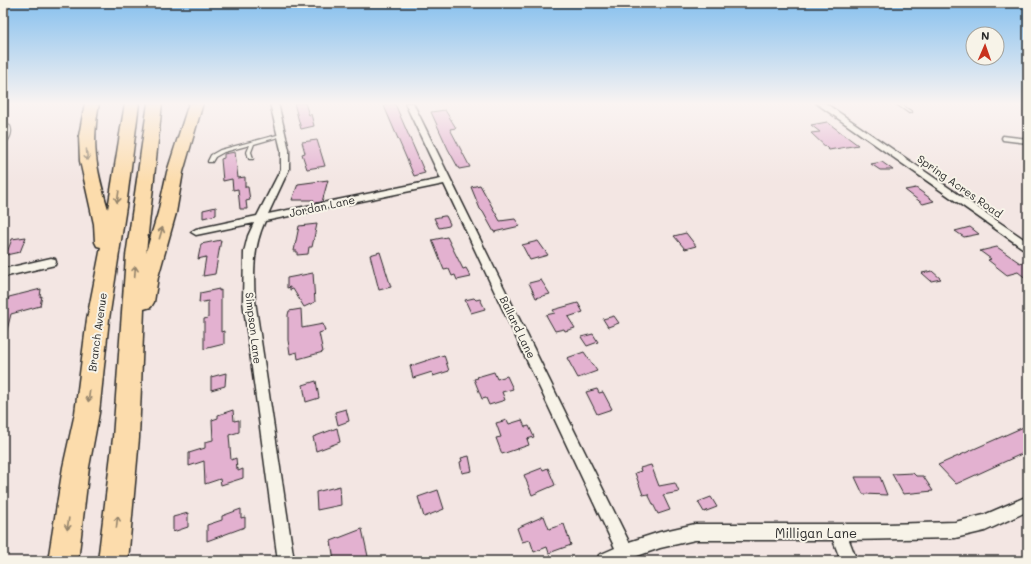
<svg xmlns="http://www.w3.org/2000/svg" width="1031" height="564" font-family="Mali,sans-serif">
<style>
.building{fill:#e3b1d0;stroke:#2b2b2b}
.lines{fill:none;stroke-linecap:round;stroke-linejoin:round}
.service-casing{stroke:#2b2b2b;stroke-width:2.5}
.minor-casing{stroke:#2b2b2b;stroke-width:3}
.motorway-casing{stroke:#2b2b2b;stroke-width:3}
.service{fill:#f7f3e8;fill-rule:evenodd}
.minor{fill:#f7f3e8;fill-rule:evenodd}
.motorway{fill:#fcdcac;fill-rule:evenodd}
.oneway{stroke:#94846c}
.labels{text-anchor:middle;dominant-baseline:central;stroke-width:4;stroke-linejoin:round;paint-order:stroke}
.street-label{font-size:11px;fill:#2b2b2b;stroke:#f7f3e8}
.near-street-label{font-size:13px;fill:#2b2b2b;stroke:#f7f3e8}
</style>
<rect width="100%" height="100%" fill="#f3e6e3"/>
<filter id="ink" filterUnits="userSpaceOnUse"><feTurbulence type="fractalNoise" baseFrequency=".025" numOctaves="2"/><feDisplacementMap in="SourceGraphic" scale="8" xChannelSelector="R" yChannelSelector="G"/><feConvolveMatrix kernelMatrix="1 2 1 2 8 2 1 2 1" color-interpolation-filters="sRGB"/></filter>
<g filter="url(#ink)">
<!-- building -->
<path class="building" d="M294,103H305L309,115L311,114L314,126L301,129Z
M385,103L395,104L425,173L414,176L384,106H386Z
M445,110L456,128L450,129L470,167L459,169L448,149L431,112Z
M827,122L831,125L858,145L829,150L811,133L820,132L811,125Z
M317,140L325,166L307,169L302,154L305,153L302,142Z
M235,152L238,178L245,177V187H248L250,200L246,201L247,209H240L238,189L233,190L232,179L223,181L221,159L224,158V154Z
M882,162L893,170H880L871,164Z
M328,180L322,202L313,203L314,200H292L298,184Z
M480,185L500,221L515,219L520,226L494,232L483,212L480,209L471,187Z
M916,188L927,196L934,201L923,204L905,190Z
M216,207V215L203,218V210Z
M444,216H446L450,224L449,226L439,228L434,218Z
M317,224L312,247H309L308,254L297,255V251H294L299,226Z
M970,227L979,234L964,237L955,231Z
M686,233L696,246L685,249L674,236Z
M26,237L20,252L6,255L12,239Z
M447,237L463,269L466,268L471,277L457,280L455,275L452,276L449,269L444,270L432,240Z
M221,240L215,274L203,276L206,257L198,259L201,244Z
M538,241L548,255L530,260L522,245Z
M997,247L1020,263L1028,260V280L1018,272L1007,275L988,260L991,259L980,251Z
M380,252L391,287L379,290L370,255Z
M932,271L941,279L931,281L922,273Z
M313,273L315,302L304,307L293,289L290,290V287L287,288V278Z
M541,280L550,294L536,298L529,283Z
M41,289L40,297L42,296L40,306L11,314L6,334L3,333V312L9,297Z
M219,289V291L221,290V332L224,331V344L204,349V319L208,318V301L199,303L200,293Z
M474,298L476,300L480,299L485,309L471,313L465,300Z
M578,303L583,312L568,317L575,328L565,331L564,329L555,331L546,315L555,313L553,310Z
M301,309L302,328L323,324L325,331L319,333L323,352L298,359L297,352L290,354L288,340V315L289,311Z
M614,316L619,323L608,327L603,319Z
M593,334L598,342L587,346L581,337Z
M584,352L597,371L578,378L567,358Z
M444,355L449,371L433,376L432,372L413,378L410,366Z
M494,372L497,379L507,376L513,389L502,392L505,400L489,405L486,398L482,399L474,379L478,378L477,377Z
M226,373L225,386L211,390V377Z
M316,381L319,398L306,402L303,385Z
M597,389L599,393L603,392L612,409L597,414L586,392Z
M346,409L349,421L338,425L335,412Z
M233,410L234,421L239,420V432L229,435L231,460L236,458L237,469L238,468V471L243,469V478L221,485L220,479L205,484L204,461L189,466V453L205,448V442L213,440L212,420L218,418V415Z
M507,420L509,424L522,420L525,427L529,426L534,437L527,439L529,445L502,454L496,438L501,437L496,423Z
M1028,425V451L991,468L956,484L938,465Z
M337,428L340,442L316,451L313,437Z
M469,456L472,471L462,473L460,462L462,461L461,458Z
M651,465L659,486L675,483L679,492L663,495L670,510L658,514L648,494L643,495L635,473L641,471L640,468Z
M542,468L543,470L548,468L555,485L532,495L524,475Z
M913,473L916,476H923L933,491L903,494L892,474Z
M855,477H880L887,495L863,494Z
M340,486L341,505L317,510L316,492Z
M438,490L444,509L424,517L418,497Z
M711,497L717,507L704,512L698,502Z
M241,509V518L245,517V527L207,541V525L222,520V516Z
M188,513V527L173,532V517Z
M544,516L549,529L564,524L571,545L549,553L547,547L534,552L530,540L522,542L517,528Z
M362,529L369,561H334L331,541Z"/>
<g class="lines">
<!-- service casing -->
<g class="service-casing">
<path id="service" d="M895,103H899L912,112L909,113Z
M3,124L10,126C13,133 9,141 3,145C3,139 8,135 7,128L3,126Z
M281,134L283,135L282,136L254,144L251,152L253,158V159H249L247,152L250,145L224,152L215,157L212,162H208V161L211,155L220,150Z"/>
</g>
<!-- minor casing -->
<g class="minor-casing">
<path id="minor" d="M270,103H278L289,150V169L268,214L441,179L405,103H413L629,542L660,532L695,524H887L955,522L984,515L1028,496V511L985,531L955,538L849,540L857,561H841L833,540H695L660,548L623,561H597L599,555L615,548L444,184L265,221C253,247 253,273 255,301L294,561H278L243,301L244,252L248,236L254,223L196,235L191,232L196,229L257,216L281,169V150Z
M816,103H825L1028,242V250L1024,249Z
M1003,136L1028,139V143L1003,140L1002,138Z
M51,258L55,259L56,262L55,265L3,277V269Z"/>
</g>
<!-- motorway casing -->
<g class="motorway-casing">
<path id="motorway" d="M85,103H99C91,146 96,168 108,209L125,103H139L126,207L109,319L99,413L89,467L78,561H48L63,467L75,413L87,319L101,247L97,246L95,242L94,224L80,161L79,136Z
M148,103H162L146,252L158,213L167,172L189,103H203L183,172L176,213L158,277L154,302L151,307L144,309L139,438L128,561H98L113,438L126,256Z"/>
</g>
<!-- service -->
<use href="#service" class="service"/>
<!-- minor -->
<use href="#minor" class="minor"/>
<!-- motorway -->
<use href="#motorway" class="motorway"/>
</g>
<!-- one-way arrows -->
<defs><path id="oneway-shaft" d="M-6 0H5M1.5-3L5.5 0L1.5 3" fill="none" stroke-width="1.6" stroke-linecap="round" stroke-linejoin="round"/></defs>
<g class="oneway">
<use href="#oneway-shaft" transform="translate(87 155) rotate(84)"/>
<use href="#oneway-shaft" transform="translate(118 197) rotate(98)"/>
<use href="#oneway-shaft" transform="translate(161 233) rotate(-74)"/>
<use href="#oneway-shaft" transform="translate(135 272) rotate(-86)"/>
<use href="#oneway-shaft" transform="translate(89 396) rotate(97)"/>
<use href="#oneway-shaft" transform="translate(117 522) rotate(-84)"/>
<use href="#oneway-shaft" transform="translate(68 524) rotate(98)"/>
</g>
</g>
<!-- sky -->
<linearGradient id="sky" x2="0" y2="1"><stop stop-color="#87c0ee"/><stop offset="0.57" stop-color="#faf4f2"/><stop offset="1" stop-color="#faf4f2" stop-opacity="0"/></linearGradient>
<rect width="1031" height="182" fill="url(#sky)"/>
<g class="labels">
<!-- street labels -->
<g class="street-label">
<text transform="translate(960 186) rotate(35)">Spring Acres Road</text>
<text transform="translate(322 206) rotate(-12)">Jordan Lane</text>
<text transform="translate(518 327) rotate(64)">Ballard Lane</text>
<text transform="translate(254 328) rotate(83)">Simpson Lane</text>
<text transform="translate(97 332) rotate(-82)">Branch Avenue</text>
</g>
<!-- near-street labels -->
<g class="near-street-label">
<text x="816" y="532">Milligan Lane</text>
</g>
</g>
<!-- margin -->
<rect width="1031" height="564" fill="none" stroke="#f7f3e8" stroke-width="16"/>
<rect x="8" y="8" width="1015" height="548" fill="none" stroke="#2b2b2b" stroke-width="1.5" filter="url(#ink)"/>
<!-- north arrow -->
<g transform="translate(985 46) rotate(2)"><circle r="19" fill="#f7f3e8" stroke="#a5a39c"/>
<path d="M0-3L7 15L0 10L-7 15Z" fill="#c8321e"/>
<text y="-6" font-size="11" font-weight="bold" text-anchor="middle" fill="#2b2b2b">N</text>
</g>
</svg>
